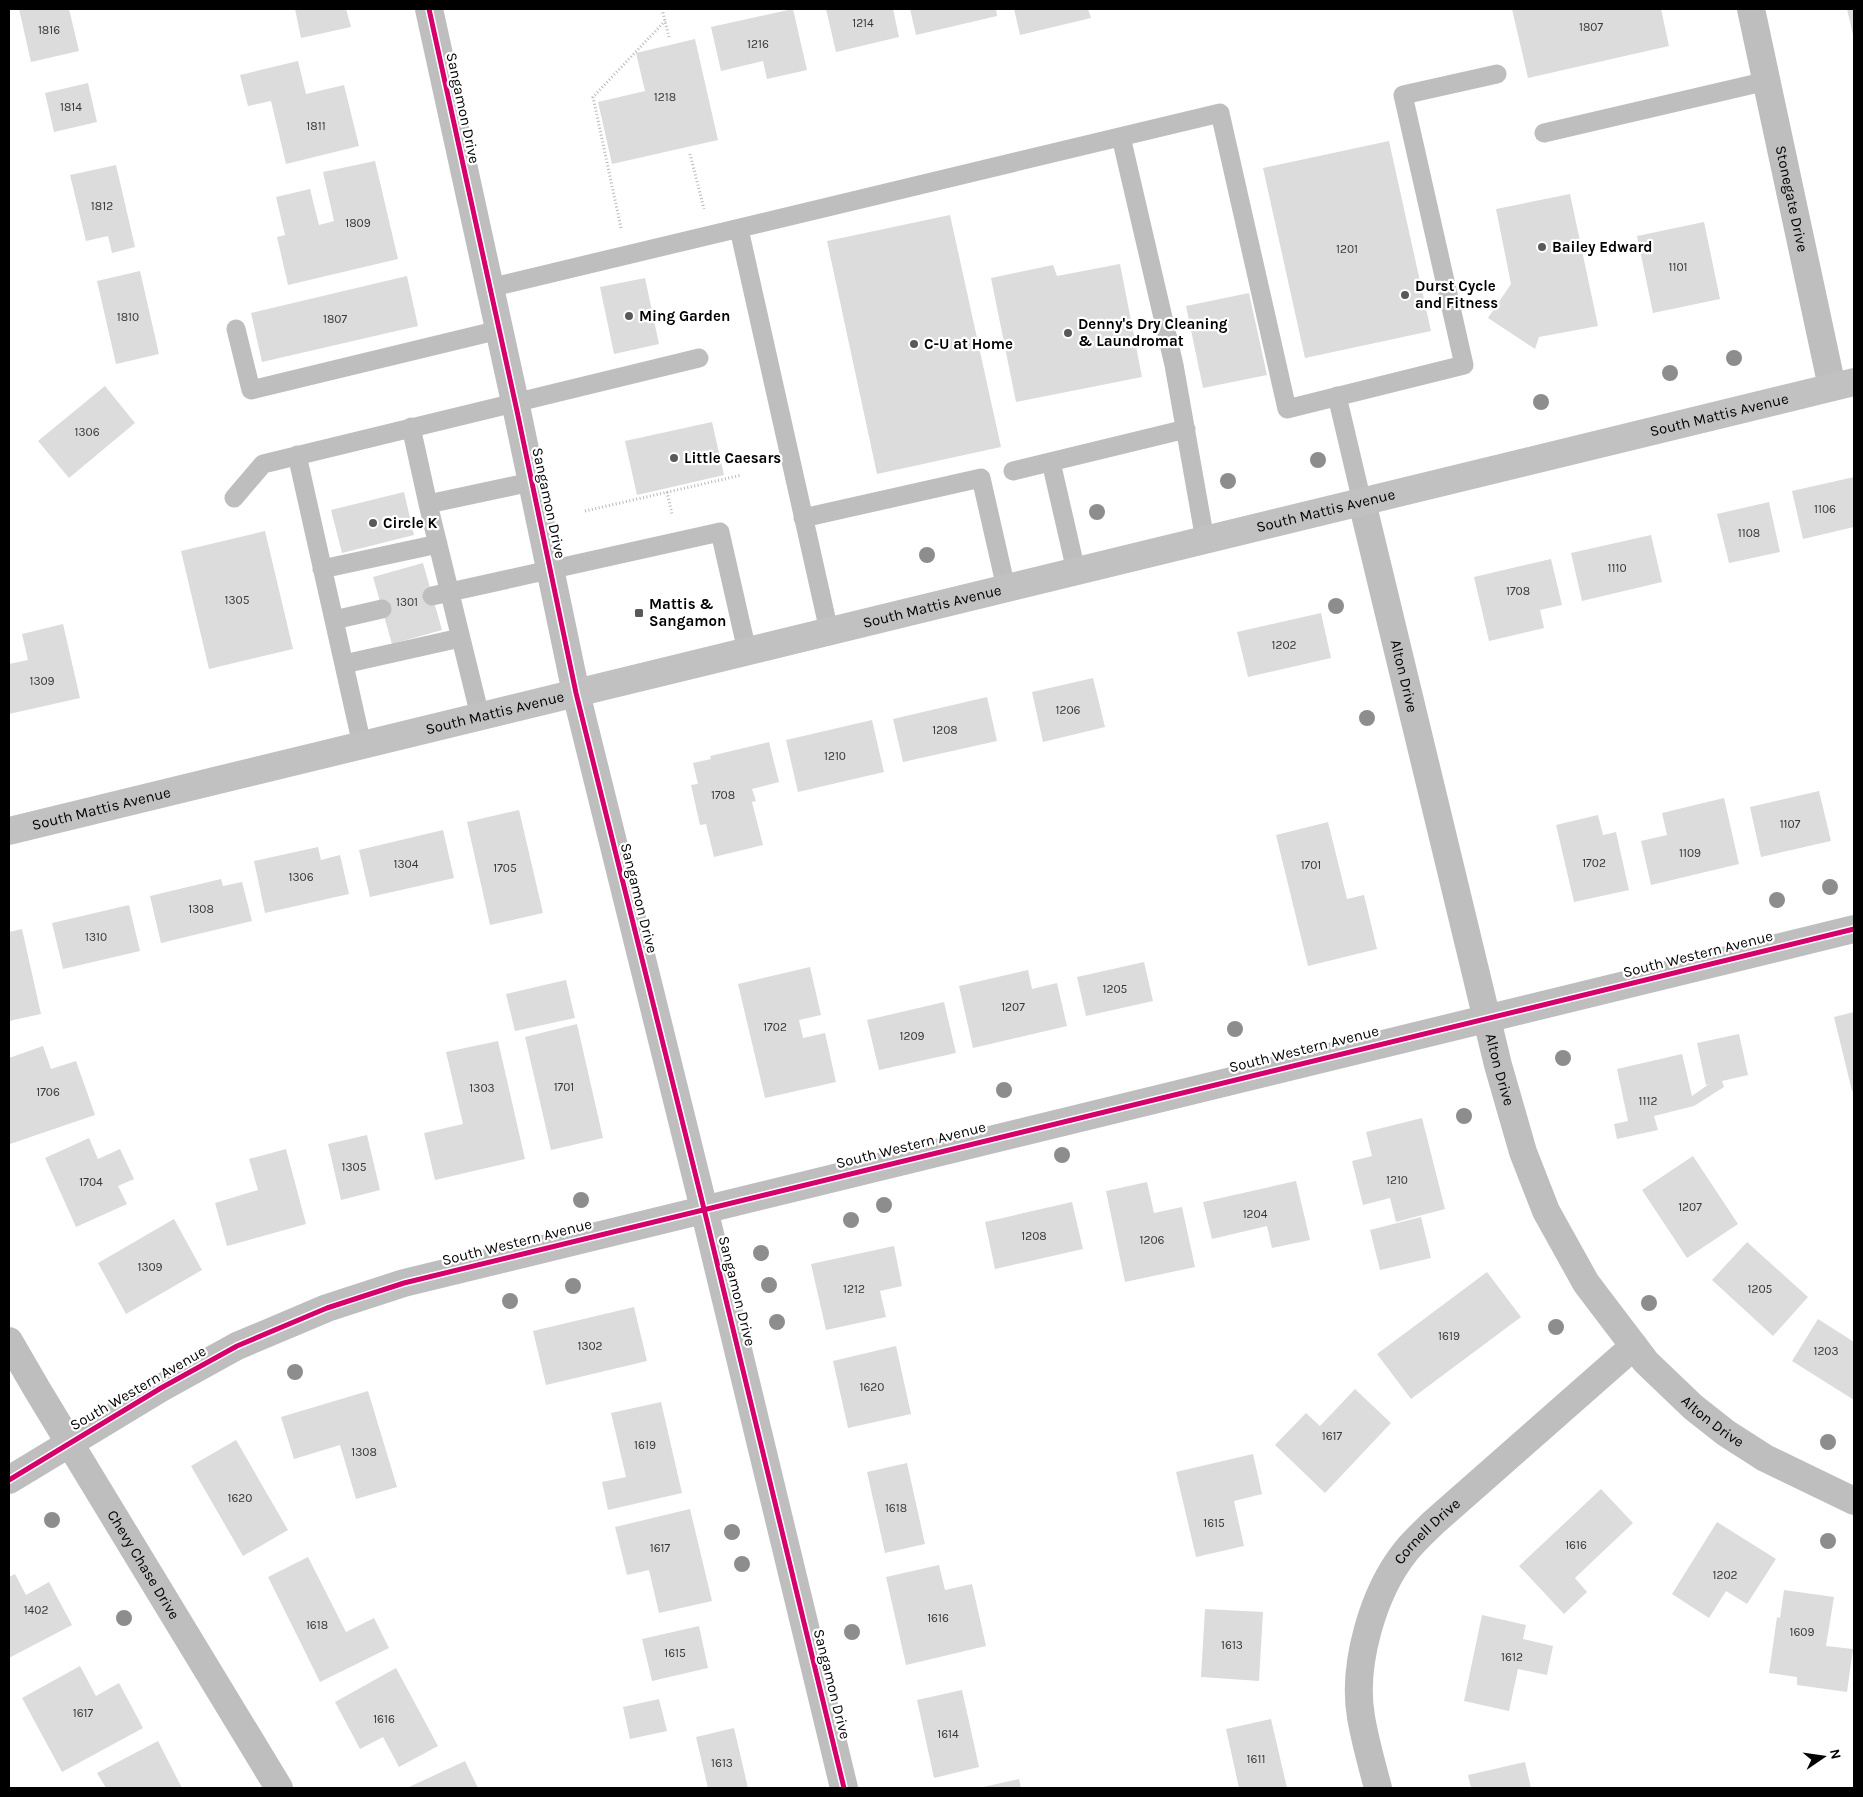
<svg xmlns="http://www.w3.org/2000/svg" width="1863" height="1797" font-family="Karla,sans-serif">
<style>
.building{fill:#dcdcdc}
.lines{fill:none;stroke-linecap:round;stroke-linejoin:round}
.path{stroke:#b8b8b8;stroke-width:3;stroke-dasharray:1 2.5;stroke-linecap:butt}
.service{stroke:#bebebe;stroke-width:19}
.minor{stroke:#bebebe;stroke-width:28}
.secondary{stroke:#c1c1c1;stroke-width:28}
.cycleway-casing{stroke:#fff;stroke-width:8}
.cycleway{stroke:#d6006c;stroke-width:5}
.tree{fill:#8d8d8d}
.poi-dot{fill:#595959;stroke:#fff;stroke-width:2}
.labels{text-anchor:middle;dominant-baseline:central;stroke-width:4.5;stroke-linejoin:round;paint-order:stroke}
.number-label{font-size:12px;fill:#373737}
.street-label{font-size:15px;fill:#000;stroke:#fff}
.poi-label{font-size:15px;font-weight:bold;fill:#000;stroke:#fff;text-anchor:start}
</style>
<rect width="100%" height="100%" fill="#fff"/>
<!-- building -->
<path class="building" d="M19,9H69L79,51L31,62Z
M295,9H346L351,27L301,38Z
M793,9L807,70L767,79L763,61L721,71L711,27Z
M826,9H893L899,37L836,52Z
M910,9H996L997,16L916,35Z
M1014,9H1088L1091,18L1020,35Z
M1512,9H1661L1669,46L1528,78Z
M1847,9H1854V35H1853Z
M695,39L718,140L612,164L598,102L645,91L636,53Z
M298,61L306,94L344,85L359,146L286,164L271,101L248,106L240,75Z
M88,83L97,122L54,132L45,93Z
M1389,141L1431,331L1305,358L1263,168Z
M375,161L398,259L288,285L277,237L285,235L276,197L310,189L319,225L334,221L323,172Z
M116,165L135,247L112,253L108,236L86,241L70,175Z
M1570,194L1598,326L1539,337L1535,349L1488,318L1511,284L1496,209Z
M950,215L1001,447L877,474L827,241Z
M1704,222L1720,299L1653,313L1637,236Z
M1120,264L1142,377L1016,402L991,278L1053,265L1057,276Z
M140,271L159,354L116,364L97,281Z
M407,276L418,326L262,362L251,313Z
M645,278L659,344L614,354L600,287Z
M1249,293L1267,375L1203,388L1186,306Z
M105,386L135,423L69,478L38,441Z
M712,422L724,475L637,495L625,441Z
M1854,477V527L1803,539L1792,491Z
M404,492L414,535L342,553L331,510Z
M1769,502L1780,552L1729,563L1717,514Z
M265,531L293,649L209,669L181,551Z
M1651,535L1662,582L1582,601L1571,553Z
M1551,559L1562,605L1540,610L1544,628L1489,641L1474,577Z
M423,563L442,630L392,644L373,577Z
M1321,613L1331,658L1248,677L1237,632Z
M63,624L80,698L9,714V664L28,660L22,634Z
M1093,678L1105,727L1043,742L1032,692Z
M987,697L997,741L903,762L893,719Z
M872,720L884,772L798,792L786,740Z
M769,742L779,782L752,789L756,801L752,802L763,845L714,857L706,824L700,825L691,785L698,784L693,763L711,759L710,756Z
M1819,791L1831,841L1761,857L1750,807Z
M1724,798L1739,864L1651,885L1641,841L1667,835L1662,813Z
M519,810L543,913L490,925L467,822Z
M1598,815L1603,835L1616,832L1629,890L1574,902L1556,825Z
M1328,822L1347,899L1364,895L1377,949L1308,966L1276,835Z
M443,830L454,878L370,897L359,850Z
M318,847L321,860L340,855L349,894L265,913L254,861Z
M221,879L223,886L242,882L252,921L161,943L150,896Z
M129,905L140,951L63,969L52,923Z
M22,929L41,1014L9,1021V932Z
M1144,962L1153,1001L1086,1016L1077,977Z
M810,967L821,1015L799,1020L803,1038L825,1033L836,1082L765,1098L738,984Z
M1028,970L1032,989L1057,983L1067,1026L973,1048L959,986Z
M566,980L575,1018L515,1031L506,994Z
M944,1002L956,1053L879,1070L867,1020Z
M1854,1012V1091H1852L1834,1017Z
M577,1024L603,1138L551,1150L525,1037Z
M1739,1034L1748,1075L1722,1081L1724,1087L1694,1106L1654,1116L1658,1130L1617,1139L1614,1124L1628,1121L1617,1069L1682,1054L1692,1096L1709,1084L1706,1085L1697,1043Z
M498,1041L525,1159L435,1180L424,1133L463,1124L446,1052Z
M43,1046L51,1069L76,1061L95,1115L10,1144L9,1058Z
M1422,1118L1445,1209L1396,1222L1390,1198L1363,1205L1352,1161L1372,1156L1366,1132Z
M367,1135L380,1190L341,1200L328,1144Z
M89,1138L98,1159L120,1149L134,1179L118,1186L127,1204L76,1227L45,1158Z
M286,1149L306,1224L227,1246L215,1203L258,1190L249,1159Z
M1693,1156L1738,1224L1687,1258L1642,1190Z
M1296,1181L1310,1240L1272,1248L1267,1226L1212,1239L1203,1202Z
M1147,1182L1154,1213L1182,1207L1195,1267L1125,1282L1106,1191Z
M1072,1202L1083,1249L995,1269L985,1222Z
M1421,1217L1431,1258L1380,1270L1370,1230Z
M174,1219L202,1270L126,1314L98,1263Z
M1747,1242L1808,1297L1773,1336L1712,1280Z
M894,1246L902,1286L880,1291L886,1317L826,1330L811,1264Z
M1487,1272L1521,1317L1411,1399L1377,1354Z
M634,1307L647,1361L546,1385L533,1331Z
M1818,1319L1854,1342V1400L1792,1361Z
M896,1346L911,1414L848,1428L833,1361Z
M1355,1389L1391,1423L1325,1493L1275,1445L1306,1413L1320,1426Z
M368,1391L397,1487L356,1499L340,1445L294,1459L281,1417Z
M661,1402L682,1493L608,1510L602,1482L626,1477L611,1413Z
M236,1440L288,1530L243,1556L191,1466Z
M1253,1454L1262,1494L1234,1501L1244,1546L1196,1557L1176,1472Z
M907,1463L925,1544L885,1553L867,1472Z
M1601,1489L1633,1523L1575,1578L1587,1592L1564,1614L1519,1566Z
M690,1509L712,1601L659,1613L649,1570L627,1575L615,1527Z
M1717,1522L1776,1559L1747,1604L1726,1591L1709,1618L1672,1594Z
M308,1557L346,1632L374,1618L389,1648L320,1682L268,1577Z
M939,1565L945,1590L972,1584L986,1646L906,1665L886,1577Z
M15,1574L26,1595L49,1582L72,1625L9,1658V1577Z
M1784,1590L1834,1597L1826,1646L1853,1649L1847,1692L1797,1685V1677L1769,1673L1777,1617L1780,1618Z
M1205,1609L1263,1612L1259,1681L1201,1677Z
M1482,1615L1526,1625L1523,1639L1553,1646L1547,1675L1518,1669L1509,1711L1464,1701Z
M699,1626L708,1668L652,1681L642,1639Z
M80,1666L96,1696L119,1683L143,1728L62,1772L22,1698Z
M396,1668L438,1746L399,1767L383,1737L360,1749L335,1702Z
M962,1690L979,1767L934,1778L917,1700Z
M659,1699L667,1731L630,1739L623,1707Z
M1271,1719L1287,1788H1239L1226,1729Z
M734,1728L748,1788H708L696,1737Z
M158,1741L182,1788H106L97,1773Z
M465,1761L478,1788H407Z
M1525,1762L1531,1788H1471L1468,1775Z
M1019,1779L1021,1788H983V1787Z"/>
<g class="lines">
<!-- path -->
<path class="path" d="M662,9L669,37
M690,154L704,209
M621,228L593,97L665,21
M667,492L672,514
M585,511L742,475"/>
<!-- service -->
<path class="service" d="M1544,133L1767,81
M1121,137L1174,365L1205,540
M739,229L829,631
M489,288L1220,113L1287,409L1464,365L1403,95L1497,74
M236,329L251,390L499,330
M1337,396L1362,502
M411,427L428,504L531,482
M297,455L362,745
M1051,462L1076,571
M1013,471L1186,429
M234,498L263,464L699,358
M428,504L480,716
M803,518L981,478L1006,588
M322,569L438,544
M432,596L720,532L747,651
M334,620L382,609
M344,664L460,638"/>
<!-- minor -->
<g class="minor">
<path d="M429,9L517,411L576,693L704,1209L844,1788"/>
<path id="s1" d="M1751,9L1832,387"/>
<path id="s2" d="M1362,502L1498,1065L1523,1152L1546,1211L1586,1283L1646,1362L1693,1407L1726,1433L1765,1458L1854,1501"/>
<path id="s3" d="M9,1341L38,1391L279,1788"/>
<path d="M9,1480L161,1388L237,1346L327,1308L404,1283L1854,929"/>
<path id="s4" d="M1378,1788C1372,1765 1365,1741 1361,1717C1352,1665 1373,1592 1406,1551C1414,1541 1424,1532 1433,1523L1634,1346"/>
</g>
<!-- secondary -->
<path class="secondary" id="s5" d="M9,831L1854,382"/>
<!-- cycleway casing -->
<g class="cycleway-casing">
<path id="cycleway" d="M429,9L517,411L576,693L704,1209L844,1788
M9,1480L161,1388L237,1346L327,1308L404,1283L1854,929"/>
</g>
<!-- cycleway -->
<use href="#cycleway" class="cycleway"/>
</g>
<!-- trees -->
<g class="tree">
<circle cx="1734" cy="358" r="8"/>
<circle cx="1670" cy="373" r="8"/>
<circle cx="1541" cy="402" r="8"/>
<circle cx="1318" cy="460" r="8"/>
<circle cx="1228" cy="481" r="8"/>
<circle cx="1097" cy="512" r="8"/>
<circle cx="927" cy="555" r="8"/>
<circle cx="1336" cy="606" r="8"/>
<circle cx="1367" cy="718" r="8"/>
<circle cx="1830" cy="887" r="8"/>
<circle cx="1777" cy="900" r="8"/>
<circle cx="1235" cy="1029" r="8"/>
<circle cx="1563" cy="1058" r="8"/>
<circle cx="1004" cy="1090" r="8"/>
<circle cx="1464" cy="1116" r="8"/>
<circle cx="1062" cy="1155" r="8"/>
<circle cx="581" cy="1200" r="8"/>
<circle cx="884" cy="1205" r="8"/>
<circle cx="851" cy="1220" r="8"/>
<circle cx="761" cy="1253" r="8"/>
<circle cx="769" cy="1285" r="8"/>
<circle cx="573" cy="1286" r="8"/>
<circle cx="510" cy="1301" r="8"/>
<circle cx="1649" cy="1303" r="8"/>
<circle cx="777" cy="1322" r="8"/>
<circle cx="1556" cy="1327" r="8"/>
<circle cx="295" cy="1372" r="8"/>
<circle cx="1828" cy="1442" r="8"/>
<circle cx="52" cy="1520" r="8"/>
<circle cx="732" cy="1532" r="8"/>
<circle cx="1828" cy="1541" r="8"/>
<circle cx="742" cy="1564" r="8"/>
<circle cx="124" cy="1618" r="8"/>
<circle cx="852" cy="1632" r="8"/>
</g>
<!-- markers -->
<g class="poi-dot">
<circle cx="1542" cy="247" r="5"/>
<circle cx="1405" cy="295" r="5"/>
<circle cx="629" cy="316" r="5"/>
<circle cx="1068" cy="333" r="5"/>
<circle cx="914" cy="344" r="5"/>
<circle cx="674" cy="458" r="5"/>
<circle cx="373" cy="523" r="5"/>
<rect x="634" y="608" width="10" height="10" rx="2.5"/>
</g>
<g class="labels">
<!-- number labels -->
<g class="number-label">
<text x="863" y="23">1214</text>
<text x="1591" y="27">1807</text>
<text x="49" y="30">1816</text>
<text x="758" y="44">1216</text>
<text x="665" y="97">1218</text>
<text x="71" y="107">1814</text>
<text x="316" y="126">1811</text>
<text x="102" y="206">1812</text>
<text x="358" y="223">1809</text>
<text x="1347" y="249">1201</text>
<text x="1678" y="267">1101</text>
<text x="128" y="317">1810</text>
<text x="335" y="319">1807</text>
<text x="87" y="432">1306</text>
<text x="1825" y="509">1106</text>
<text x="1749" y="533">1108</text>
<text x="1617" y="568">1110</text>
<text x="1518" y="591">1708</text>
<text x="237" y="600">1305</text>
<text x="407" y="602">1301</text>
<text x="1284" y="645">1202</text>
<text x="42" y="681">1309</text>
<text x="1068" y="710">1206</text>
<text x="945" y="730">1208</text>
<text x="835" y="756">1210</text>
<text x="723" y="795">1708</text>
<text x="1790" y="824">1107</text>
<text x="1690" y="853">1109</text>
<text x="1594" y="863">1702</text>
<text x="406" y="864">1304</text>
<text x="1311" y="865">1701</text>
<text x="505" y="868">1705</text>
<text x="301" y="877">1306</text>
<text x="201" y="909">1308</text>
<text x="96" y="937">1310</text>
<text x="1115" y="989">1205</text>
<text x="1013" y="1007">1207</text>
<text x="775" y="1027">1702</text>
<text x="912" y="1036">1209</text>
<text x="564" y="1087">1701</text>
<text x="482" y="1088">1303</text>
<text x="48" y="1092">1706</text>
<text x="1648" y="1101">1112</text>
<text x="354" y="1167">1305</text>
<text x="1397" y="1180">1210</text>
<text x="91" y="1182">1704</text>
<text x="1690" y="1207">1207</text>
<text x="1255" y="1214">1204</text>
<text x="1034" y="1236">1208</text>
<text x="1152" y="1240">1206</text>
<text x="150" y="1267">1309</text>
<text x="854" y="1289">1212</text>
<text x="1760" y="1289">1205</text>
<text x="1449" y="1336">1619</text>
<text x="590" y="1346">1302</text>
<text x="1826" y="1351">1203</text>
<text x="872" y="1387">1620</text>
<text x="1332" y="1436">1617</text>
<text x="645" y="1445">1619</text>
<text x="364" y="1452">1308</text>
<text x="240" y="1498">1620</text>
<text x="896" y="1508">1618</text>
<text x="1214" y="1523">1615</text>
<text x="1576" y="1545">1616</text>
<text x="660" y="1548">1617</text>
<text x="1725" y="1575">1202</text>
<text x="36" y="1610">1402</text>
<text x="938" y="1618">1616</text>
<text x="317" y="1625">1618</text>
<text x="1802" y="1632">1609</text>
<text x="1232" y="1645">1613</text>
<text x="675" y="1653">1615</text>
<text x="1512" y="1657">1612</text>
<text x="83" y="1713">1617</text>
<text x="384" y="1719">1616</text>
<text x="948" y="1734">1614</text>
<text x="1256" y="1759">1611</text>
<text x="722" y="1763">1613</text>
</g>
<!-- street labels -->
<g class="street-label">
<text transform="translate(463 108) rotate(78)">Sangamon Drive</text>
<text stroke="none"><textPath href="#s1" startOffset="194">Stonegate Drive</textPath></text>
<text stroke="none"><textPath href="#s5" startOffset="1760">South Mattis Avenue</textPath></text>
<text transform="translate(549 503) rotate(78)">Sangamon Drive</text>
<text stroke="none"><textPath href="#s5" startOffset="1355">South Mattis Avenue</textPath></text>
<text stroke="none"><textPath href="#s5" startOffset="950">South Mattis Avenue</textPath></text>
<text stroke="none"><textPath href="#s2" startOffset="179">Alton Drive</textPath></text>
<text stroke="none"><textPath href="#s5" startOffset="500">South Mattis Avenue</textPath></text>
<text stroke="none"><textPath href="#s5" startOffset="95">South Mattis Avenue</textPath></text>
<text transform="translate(639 898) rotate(76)">Sangamon Drive</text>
<text transform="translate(1698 954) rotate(-14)">South Western Avenue</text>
<text transform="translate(1304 1049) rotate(-14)">South Western Avenue</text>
<text stroke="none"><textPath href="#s2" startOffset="584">Alton Drive</textPath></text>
<text transform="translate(911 1145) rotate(-14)">South Western Avenue</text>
<text transform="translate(517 1242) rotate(-14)">South Western Avenue</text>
<text transform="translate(737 1291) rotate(76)">Sangamon Drive</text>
<text transform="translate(138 1388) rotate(-30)">South Western Avenue</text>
<text stroke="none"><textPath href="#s2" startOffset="1004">Alton Drive</textPath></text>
<text stroke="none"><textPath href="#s4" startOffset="278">Cornell Drive</textPath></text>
<text stroke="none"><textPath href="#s3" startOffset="261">Chevy Chase Drive</textPath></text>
<text transform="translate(832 1684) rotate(76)">Sangamon Drive</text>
</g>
<!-- poi labels -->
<g class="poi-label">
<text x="1552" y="247">Bailey Edward</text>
<text x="1415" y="286">Durst Cycle<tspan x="1415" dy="17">and Fitness</tspan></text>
<text x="639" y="316">Ming Garden</text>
<text x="1078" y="324">Denny's Dry Cleaning<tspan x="1078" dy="17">&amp; Laundromat</tspan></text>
<text x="924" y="344">C-U at Home</text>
<text x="684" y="458">Little Caesars</text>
<text x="383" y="523">Circle K</text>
<text x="649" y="604">Mattis &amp;<tspan x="649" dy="17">Sangamon</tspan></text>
</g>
</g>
<!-- border -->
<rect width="1863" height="1797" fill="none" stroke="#000000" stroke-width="20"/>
<!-- north arrow -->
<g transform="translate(1823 1757) rotate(77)" stroke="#ffffff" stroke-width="4" paint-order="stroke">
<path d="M0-4L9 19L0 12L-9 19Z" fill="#000000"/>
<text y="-8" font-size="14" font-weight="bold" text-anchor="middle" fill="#000000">N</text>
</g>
</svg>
